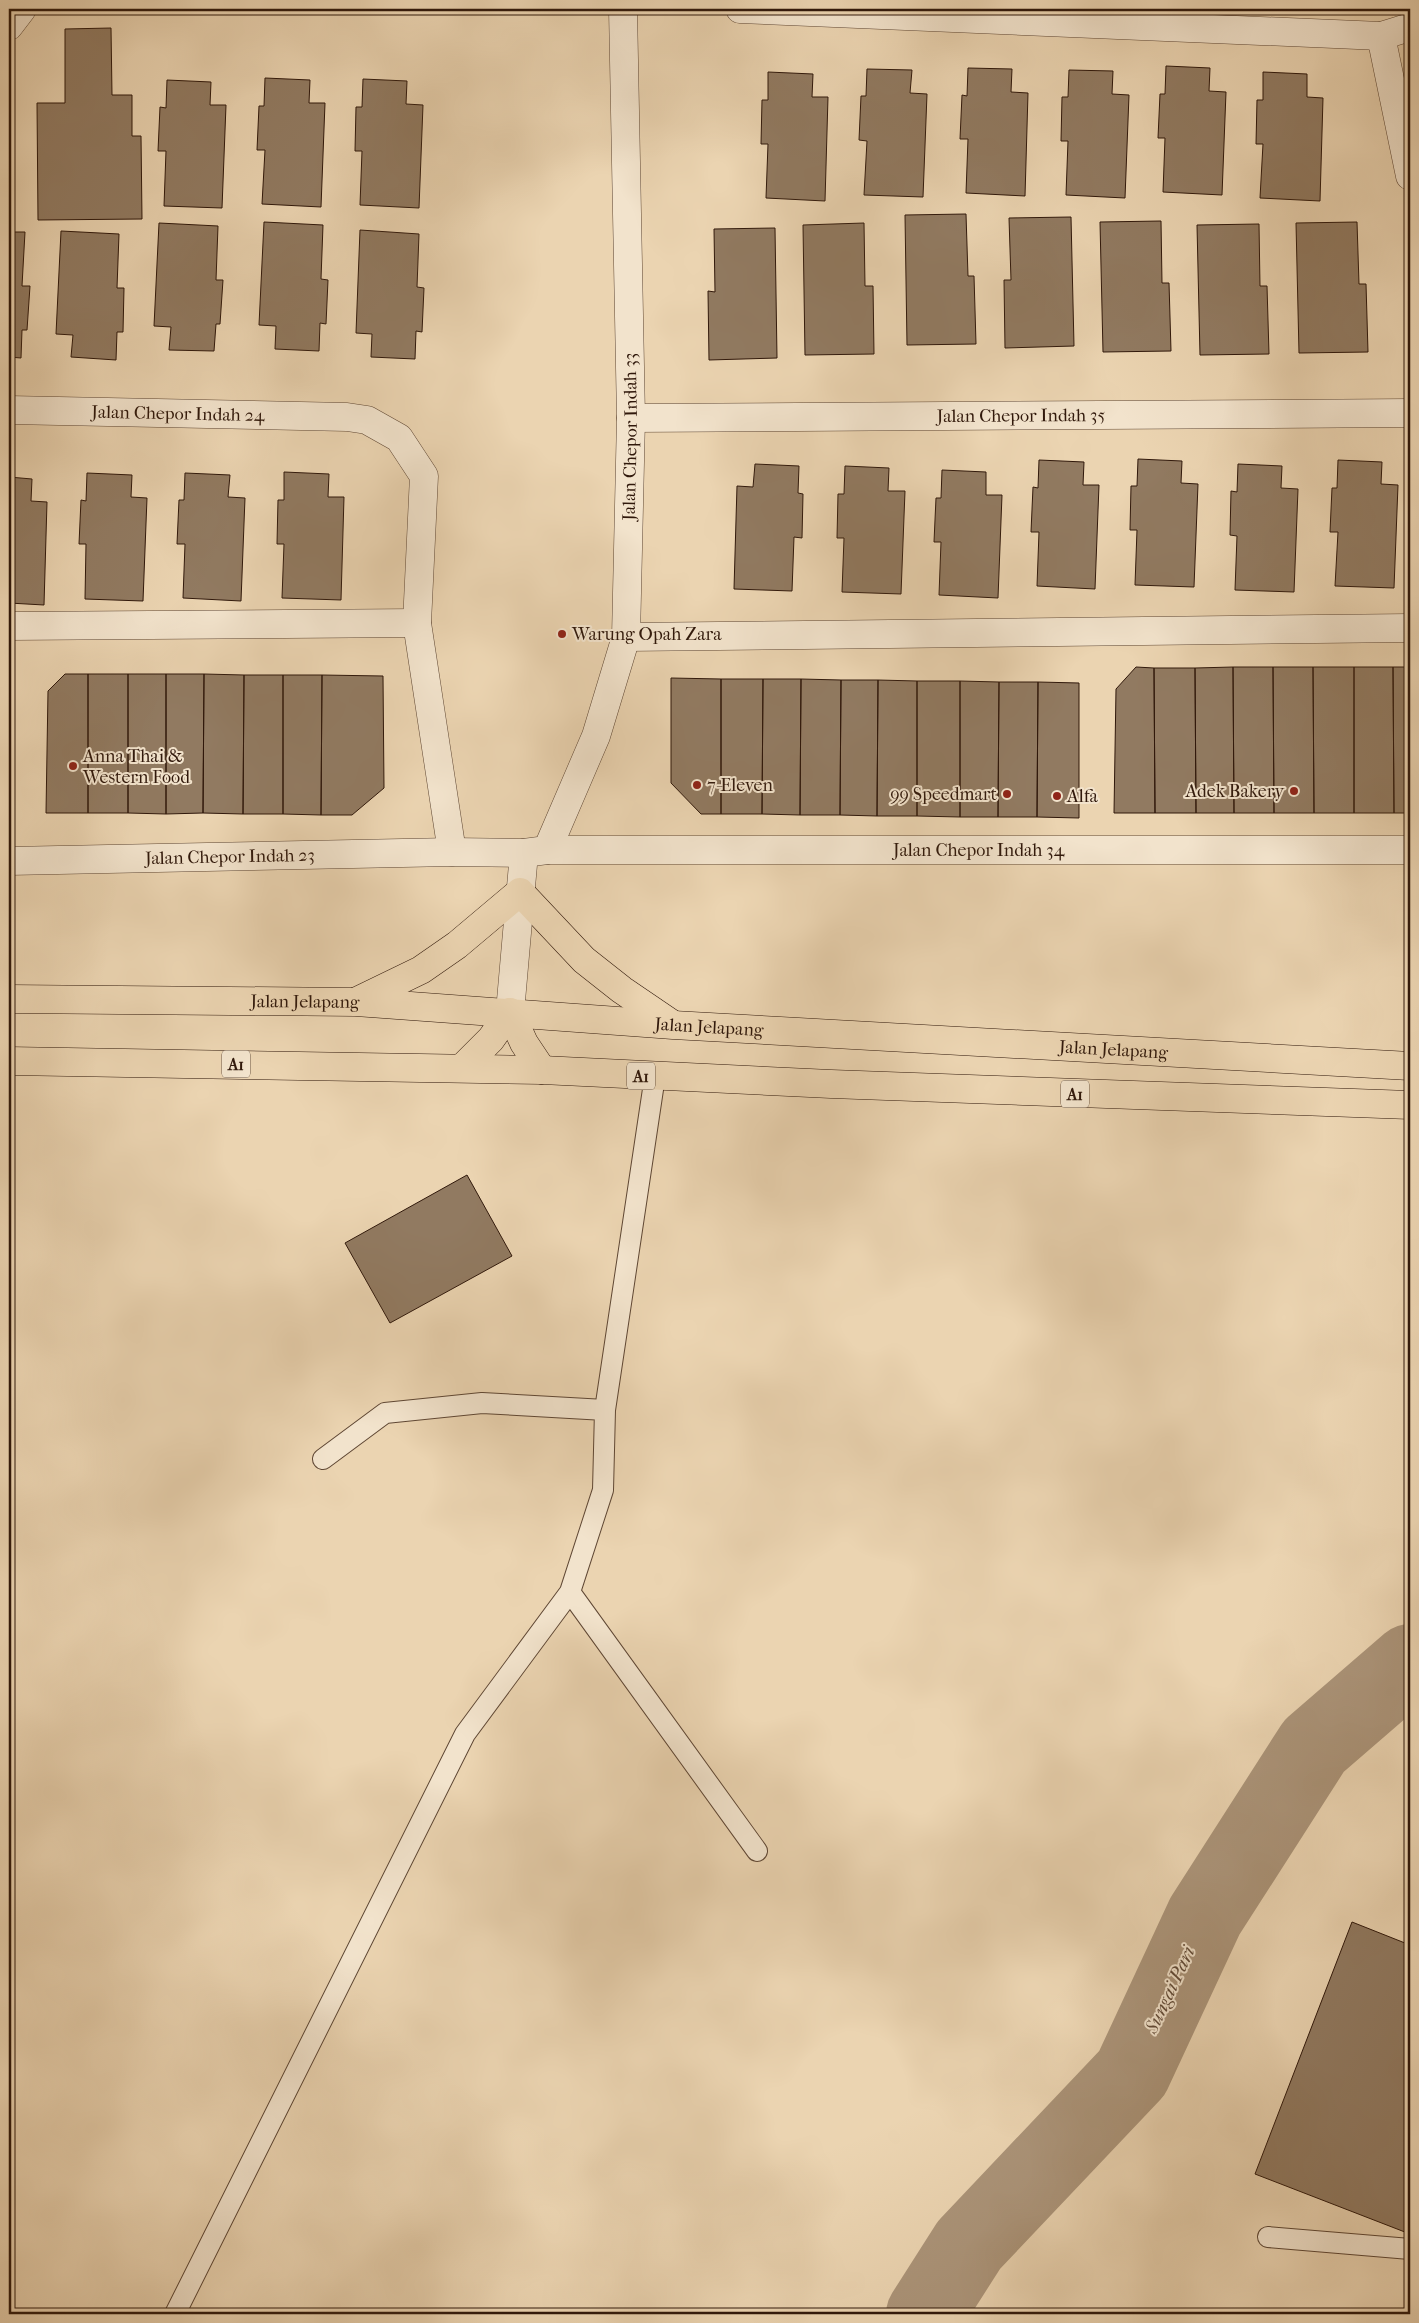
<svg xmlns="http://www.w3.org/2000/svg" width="1419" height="2323" font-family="'IM FELL French Canon',serif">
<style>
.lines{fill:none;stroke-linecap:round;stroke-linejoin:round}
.river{stroke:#ab9479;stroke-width:78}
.building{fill:#917a61;stroke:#30180b}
.service-casing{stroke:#5f4734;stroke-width:22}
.minor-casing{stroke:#5f4734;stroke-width:29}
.primary-casing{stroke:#30180b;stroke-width:29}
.service{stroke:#f2e3cc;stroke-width:20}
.minor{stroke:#f2e3cc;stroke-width:28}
.primary{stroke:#ebd4b1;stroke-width:28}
.poi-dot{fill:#8f2418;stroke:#f2e3cc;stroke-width:2}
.labels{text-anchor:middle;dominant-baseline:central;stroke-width:4;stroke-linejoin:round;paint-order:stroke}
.shield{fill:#f2e3cc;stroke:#6a5545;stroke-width:1}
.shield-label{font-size:16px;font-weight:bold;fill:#30180b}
.street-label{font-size:18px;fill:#30180b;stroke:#f2e3cc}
.poi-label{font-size:18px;fill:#30180b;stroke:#f2e3cc;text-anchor:start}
.water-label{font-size:19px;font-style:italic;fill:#614a37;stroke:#f2e3cc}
</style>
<rect width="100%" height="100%" fill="#ebd4b1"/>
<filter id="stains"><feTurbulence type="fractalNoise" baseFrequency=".004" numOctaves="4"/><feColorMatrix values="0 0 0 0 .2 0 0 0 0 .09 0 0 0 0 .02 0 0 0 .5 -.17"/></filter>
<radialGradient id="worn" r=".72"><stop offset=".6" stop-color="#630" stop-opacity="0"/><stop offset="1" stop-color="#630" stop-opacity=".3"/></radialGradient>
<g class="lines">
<!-- river -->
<path class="river" d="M925,2314L969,2245L1132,2073L1205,1916L1314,1746L1410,1663"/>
</g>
<!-- building -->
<path class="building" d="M111,28L112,95H132V136H141L142,219L38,220L37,103H65V29Z
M1166,66L1210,68L1209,91L1226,92L1222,195L1163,192L1165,138H1158L1160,94H1165Z
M968,68L1012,69L1011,92L1028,93L1025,196L966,193L968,139H960L962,95L967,96Z
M867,69L912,70L910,93L927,94L923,197L864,195L867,141L859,140L861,96H866Z
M1069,70L1113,71L1112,94L1129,95L1125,198L1066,195L1068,141H1061L1062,97H1068Z
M768,72L813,74L812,97H828L825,201L766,198L768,144H761L762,100H768Z
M1263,72L1307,74V97L1323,98L1320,201L1260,198L1263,144H1256L1257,100H1263Z
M265,78L310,80L309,103H325L321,207L262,204L265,150H257L259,106H264Z
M363,79L407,81L406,104L423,105L419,208L360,205L362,151H355L356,107H362Z
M167,80L211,82L210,105H226L222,208L164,206L166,151H158L160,107L166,108Z
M966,214L968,276H974L976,344L907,345L905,215Z
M1071,217L1074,346L1005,348L1004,280H1011L1009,218Z
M1161,221L1162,283H1169L1171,351L1103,352L1100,222Z
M264,222L323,225L321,279L328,280L326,324L320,323L319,351L275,349L276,326L259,325Z
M1357,222L1359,284H1366L1368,352L1299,353L1296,223Z
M159,223L218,226L216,280H223L220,324H216L214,351L169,350L171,327L154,326Z
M864,223L865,286H873L874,354L805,355L803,225Z
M1259,224L1260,286H1267L1269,354L1200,355L1197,225Z
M775,228L777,358L709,360L708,291L715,292L714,229Z
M360,230L419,234L417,287L424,288L422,332L416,331L415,359L371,357L372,334L356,333Z
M61,231L119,234L117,288H124L123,332H117L116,360L71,357L73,335L56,334Z
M9,232H25L22,286H30L27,330H22L21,358L9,357Z
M1138,459L1182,461L1181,483L1198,484L1194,587L1135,585L1137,530H1130L1131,486H1137Z
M1039,460L1084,462L1083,485H1099L1095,589L1037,586L1039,532H1031L1033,487L1038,488Z
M1338,460L1382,462L1381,484L1398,485L1394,588L1335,586L1338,532H1330L1332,488H1337Z
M755,464L799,466L798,493L803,494L802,538L794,537L792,591L734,589L737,486L753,487Z
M1238,464L1282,466L1281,488L1298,489L1294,592L1235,590L1237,536L1230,535L1231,491L1237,492Z
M845,466L889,468L888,491H905L901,594L842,592L844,538H837L838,494H844Z
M942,470L986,472V495H1002L998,598L939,595L941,542H934L936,498H941Z
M284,472L329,474L328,497H344L341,600L282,598L284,544H277L278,500H284Z
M87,473L132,475L131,497L147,498L143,601L85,599L86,544H79L81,500L86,501Z
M185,473L230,475L228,497L245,498L241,601L183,598L185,544H177L179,500H184Z
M9,477L32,479L31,501L47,502L44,605L9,603Z
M1136,667L1154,668L1155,813H1114L1116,689Z
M1233,667H1273L1274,813H1234Z
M1233,667L1234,813H1196L1195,668Z
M1273,667H1313L1314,813H1274Z
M1313,667H1354V813H1314Z
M1354,667H1393L1394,813H1354Z
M1393,667H1410V813H1394Z
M1154,668H1195L1196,813H1155Z
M65,674H88V813H46L48,691Z
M88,674H128V813H88Z
M128,674H166V814L128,813Z
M166,674H204L203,813L166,814Z
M204,674L244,675L243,814L203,813Z
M244,675H283V814H243Z
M283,675H322L321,815L283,814Z
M322,675L383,676L384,788L352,815H321Z
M671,678L721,679V814H701L671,783Z
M721,679H763L762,814H721Z
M763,679H801L800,815L762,814Z
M801,679L841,680L840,815H800Z
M841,680H878L877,816L840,815Z
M878,680L917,681V816H877Z
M917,681H960V817L917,816Z
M960,681L999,682L998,817H960Z
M999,682H1038L1037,817H998Z
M1038,682L1079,683V818L1037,817Z
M467,1175L512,1256L390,1323L345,1243Z
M1352,1922L1410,1945V2234L1255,2174Z"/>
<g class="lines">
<!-- service casing -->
<g class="service-casing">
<path id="service" d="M323,1459L385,1413L482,1403L605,1410
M570,1592L757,1851
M1268,2237L1410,2249
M175,2314L465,1734L570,1592L603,1490L605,1410L655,1076"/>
</g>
<!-- minor casing -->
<g class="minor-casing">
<g id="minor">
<path d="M740,9L1381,36L1410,27"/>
<path d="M9,26L22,9"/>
<path d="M1381,36L1410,176"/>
<path id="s1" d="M9,410L347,417L367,420L399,438L424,476L417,623L452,852"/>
<path id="s2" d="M631,418L1410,413"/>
<path d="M9,626L417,623"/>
<path d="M626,637L1410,628"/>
<path id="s3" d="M547,850L596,736L626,637L631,418L623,9"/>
<path id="s4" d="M9,861L452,852L524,853L547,850H1410"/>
<path d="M510,1012L524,853"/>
</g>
</g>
<!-- primary casing -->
<g class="primary-casing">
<g id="primary">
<path id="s5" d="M9,999L356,1002L673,1025L1410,1066"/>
<path d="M357,1001L421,970L457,945L520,892L584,960L622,990L672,1024"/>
<path d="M510,1012L524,1043L542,1070"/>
<path d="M9,1061L542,1070L831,1084L1410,1105"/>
<path d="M462,1068L491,1039L510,1012"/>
</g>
</g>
<!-- service -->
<use href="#service" class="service"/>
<!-- minor -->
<use href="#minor" class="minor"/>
<!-- primary -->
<use href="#primary" class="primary"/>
</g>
<!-- markers -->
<g class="poi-dot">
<circle cx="562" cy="634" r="5"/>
<circle cx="73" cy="766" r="5"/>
<circle cx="697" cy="785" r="5"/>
<circle cx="1294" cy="791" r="5"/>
<circle cx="1007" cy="794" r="5"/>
<circle cx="1057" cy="796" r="5"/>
</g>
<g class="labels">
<!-- shield labels -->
<g class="shield">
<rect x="222" y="1050.5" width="28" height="27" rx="4"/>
<rect x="627" y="1062.5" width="28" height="27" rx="4"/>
<rect x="1061" y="1080.5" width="28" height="27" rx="4"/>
</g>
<g class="shield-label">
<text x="236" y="1064">A1</text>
<text x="641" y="1076">A1</text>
<text x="1075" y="1094">A1</text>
</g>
<!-- street labels -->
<g class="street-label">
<text stroke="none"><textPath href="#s1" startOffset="169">Jalan Chepor Indah 24</textPath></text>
<text stroke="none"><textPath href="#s2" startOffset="390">Jalan Chepor Indah 35</textPath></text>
<text stroke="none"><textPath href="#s3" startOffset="428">Jalan Chepor Indah 33</textPath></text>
<text stroke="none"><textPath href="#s4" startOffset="970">Jalan Chepor Indah 34</textPath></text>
<text stroke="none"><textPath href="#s4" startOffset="221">Jalan Chepor Indah 23</textPath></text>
<text stroke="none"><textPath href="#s5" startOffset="296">Jalan Jelapang</textPath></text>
<text stroke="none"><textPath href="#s5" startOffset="701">Jalan Jelapang</textPath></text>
<text stroke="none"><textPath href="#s5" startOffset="1106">Jalan Jelapang</textPath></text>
</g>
<!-- poi labels -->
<g class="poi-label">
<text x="572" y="634">Warung Opah Zara</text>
<text x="83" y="756">Anna Thai &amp;<tspan x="83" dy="21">Western Food</tspan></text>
<text x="707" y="785">7-Eleven</text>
<text x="1284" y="791" text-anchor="end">Adek Bakery</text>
<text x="997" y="794" text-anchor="end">99 Speedmart</text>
<text x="1067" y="796">Alfa</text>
</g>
<!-- water labels -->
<g class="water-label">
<text transform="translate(1170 1990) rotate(-65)">Sungai Pari</text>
</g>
</g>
<!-- margin -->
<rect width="1419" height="2323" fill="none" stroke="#ebd4b1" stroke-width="30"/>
<rect x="10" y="10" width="1399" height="2303" fill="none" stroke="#30180b" stroke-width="2.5"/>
<rect x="15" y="15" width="1389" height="2293" fill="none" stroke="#30180b"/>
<rect width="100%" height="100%" filter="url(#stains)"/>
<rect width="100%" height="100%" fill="url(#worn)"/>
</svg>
